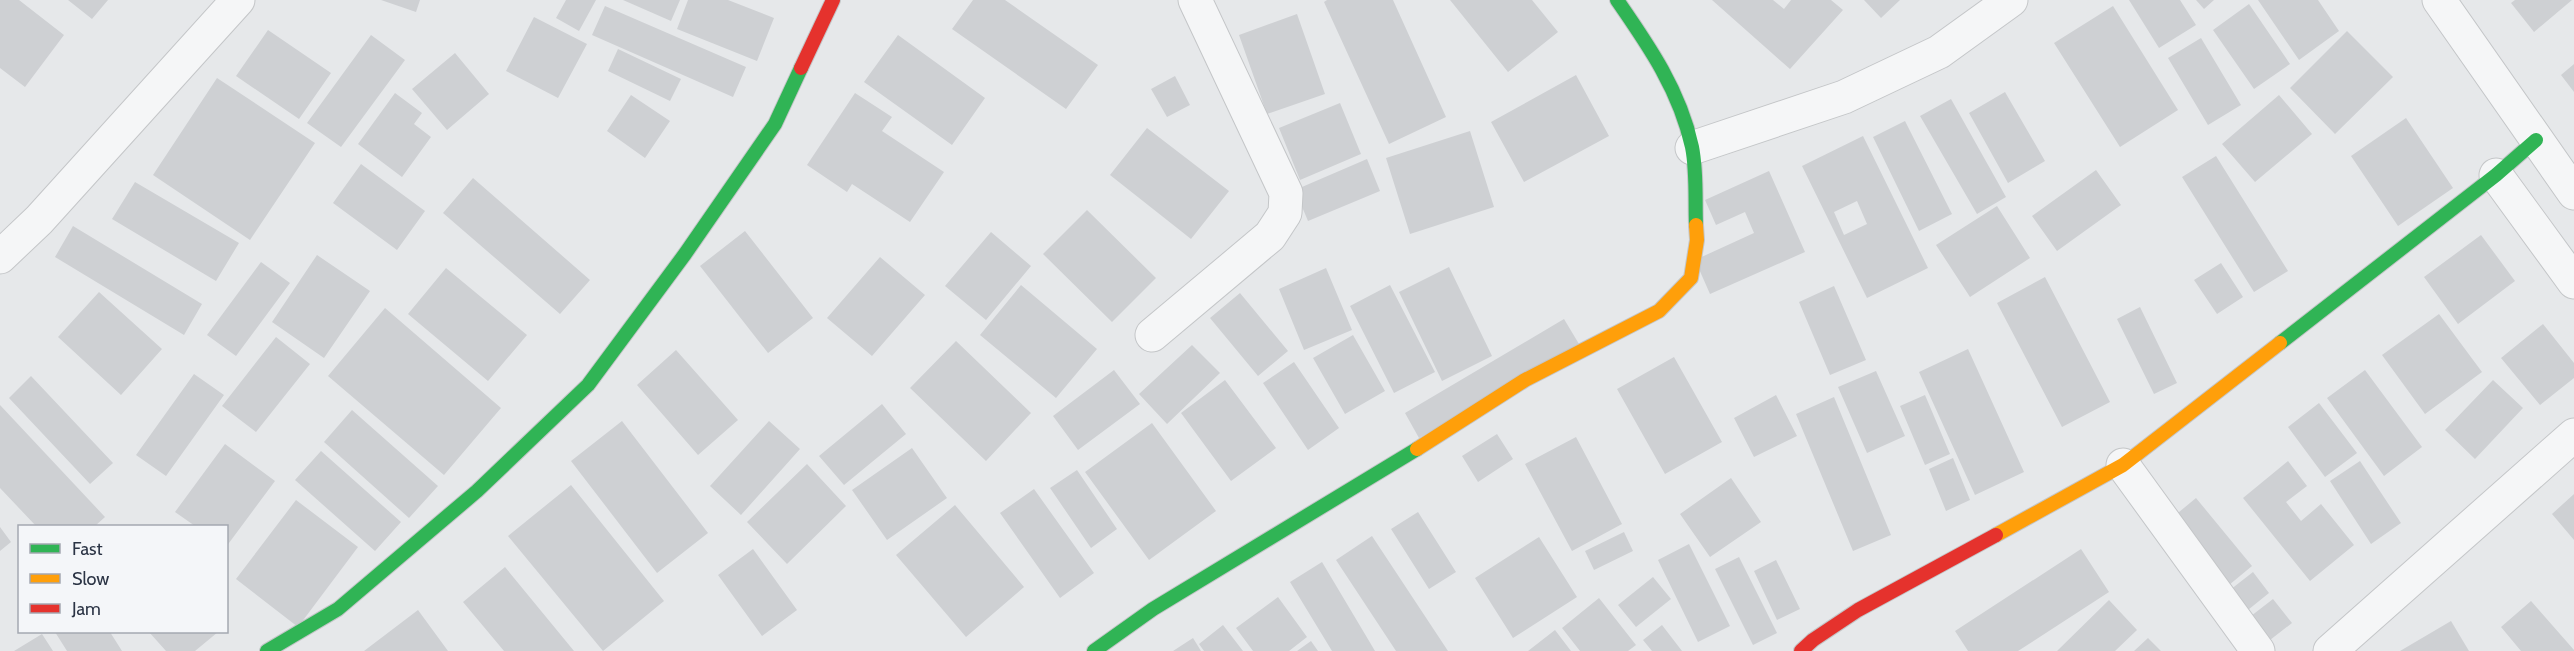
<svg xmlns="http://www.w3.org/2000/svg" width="2574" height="651" font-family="Cabin,sans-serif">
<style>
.building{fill:#ced0d3;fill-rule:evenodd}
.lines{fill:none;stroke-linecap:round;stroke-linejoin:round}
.street-casing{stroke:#c4c6c8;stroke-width:35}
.fast-casing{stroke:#c4c6c8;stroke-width:16}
.slow-casing{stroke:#c4c6c8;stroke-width:16}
.jam-casing{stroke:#c4c6c8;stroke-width:16}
.street{stroke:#f5f6f7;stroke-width:33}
.fast{stroke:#30b455;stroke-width:14}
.slow{stroke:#ff9f0a;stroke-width:14}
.jam{stroke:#e5322d;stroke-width:14}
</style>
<rect width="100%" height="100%" fill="#e6e8ea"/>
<!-- building -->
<path class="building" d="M0,0H19L64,35L25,87L0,68Z
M68,0H108L92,19Z
M381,0H420L416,12Z
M566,0H596L579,31L556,18Z
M623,0H680L671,21Z
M688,0H728L774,18L757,61L677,29Z
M973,0H1005L1098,65L1066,109L952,29Z
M1327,0H1393L1446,117L1389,144L1324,2Z
M1450,0H1532L1558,32L1508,72Z
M1712,0H1773L1784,9L1791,0H1831L1843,10L1790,69Z
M1864,0H1900L1881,18Z
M2129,0H2180L2196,25L2159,48Z
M2196,0H2214L2204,9Z
M2258,0H2318L2339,31L2299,60Z
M2515,0H2572L2534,32L2511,3Z
M2249,4L2290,64L2254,89L2213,30Z
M605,6L746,67L733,97L592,35Z
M2113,6L2178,110L2120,147L2054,43Z
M1297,14L1325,94L1267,114L1239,35Z
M534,17L587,44L558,98L506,71Z
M268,30L331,73L299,119L236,76Z
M2347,31L2393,77L2335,134L2290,88Z
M371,35L405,60L341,147L307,123Z
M898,35L985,98L952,145L864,82Z
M2201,38L2241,105L2208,125L2168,58Z
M618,49L681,79L670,101L608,71Z
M455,53L489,94L447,130L412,89Z
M2574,64V92L2561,75Z
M1576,75L1609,136L1524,182L1491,122Z
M1175,76L1190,105L1167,117L1151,89Z
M217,78L315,143L250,240L153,175Z
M2005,92L2045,161L2008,183L1969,113Z
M395,93L422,113L414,124L431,137L402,177L358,144Z
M855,93L892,117L882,131L944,172L910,222L852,184L847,192L807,165Z
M631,95L670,121L645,158L607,131Z
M2279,95L2312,134L2255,182L2222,144Z
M1951,99L2006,197L1977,214L1920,116Z
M1340,103L1361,154L1300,180L1279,128Z
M2406,118L2453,188L2398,226L2351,156Z
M1905,121L1952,214L1919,231L1873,137Z
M1147,128L1229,191L1191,239L1110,175Z
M1470,131L1494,207L1410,234L1386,158Z
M1863,136L1928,268L1867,298L1802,166ZM1857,201L1867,224L1844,235L1834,212Z
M2216,156L2288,271L2254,292L2182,177Z
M1367,159L1380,191L1308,221L1295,190Z
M361,164L425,211L397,250L333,203Z
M2096,170L2121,205L2057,251L2032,216Z
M1769,171L1805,252L1710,294L1695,260L1754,233L1745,212L1716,225L1705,200Z
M473,178L590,280L560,314L443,213Z
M135,182L239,243L216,281L112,219Z
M1997,206L2030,258L1970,297L1936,245Z
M1087,210L1156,278L1112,322L1043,254Z
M73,226L202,304L184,335L55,257Z
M745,231L813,318L768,353L700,266Z
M991,232L1031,266L986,320L945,286Z
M2481,235L2515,281L2458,324L2424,277Z
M317,255L370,291L324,358L272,322Z
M880,257L925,295L872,356L827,318Z
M261,262L290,283L236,356L207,335Z
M2221,263L2243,297L2217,314L2194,280Z
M1449,267L1492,356L1442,381L1399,292Z
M446,268L527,335L488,381L408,314Z
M1326,268L1352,330L1304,350L1279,289Z
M2045,277L2110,402L2062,427L1997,303Z
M1021,285L1097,349L1056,398L980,335Z
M1390,285L1435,372L1394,393L1350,306Z
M1834,286L1866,360L1830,375L1799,302Z
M99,292L162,349L121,395L58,337Z
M1240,293L1288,351L1258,376L1210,318Z
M2140,307L2177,383L2154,394L2117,319Z
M385,308L501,408L444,475L328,376Z
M2439,314L2482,372L2425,414L2382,355Z
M1564,319L1579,344L1419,438L1405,413Z
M2543,324L2574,363V378L2540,405L2501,358Z
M1353,335L1385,391L1345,414L1313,358Z
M276,337L310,364L256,432L222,406Z
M956,341L1031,413L986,461L910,388Z
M1192,345L1220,373L1167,424L1139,394Z
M1968,349L2024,472L1975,495L1919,372Z
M676,350L738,420L698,455L637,385Z
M1674,357L1722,442L1665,474L1617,389Z
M1294,362L1339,428L1308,450L1263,383Z
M1114,370L1140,404L1078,450L1053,416Z
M2365,370L2422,447L2384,476L2327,398Z
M1876,371L1905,436L1867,453L1838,387Z
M194,374L224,395L166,476L136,455Z
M31,376L113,463L90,484L9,398Z
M1225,380L1276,448L1231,481L1181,413Z
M2493,380L2523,408L2475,459L2445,430Z
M1776,395L1797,436L1754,457L1734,418Z
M1925,395L1950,454L1925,465L1900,406Z
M1834,397L1891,535L1853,551L1796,414Z
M2319,403L2357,453L2325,477L2288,427Z
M882,404L906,434L844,485L819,456Z
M0,405L105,517L95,526H36L0,488Z
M352,410L438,486L409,518L324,442Z
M622,421L708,533L657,573L571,461Z
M769,421L800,449L741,515L710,486Z
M1152,423L1216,511L1149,560L1085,472Z
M1497,434L1513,459L1478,482L1462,456Z
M1576,437L1622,524L1572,551L1525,464Z
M225,444L275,481L226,547V526H195L175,512Z
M912,448L947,498L887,540L852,490Z
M321,451L401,522L375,551L295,480Z
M1953,458L1970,500L1946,511L1929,469Z
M2288,461L2307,486L2286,502L2301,521L2321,504L2354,545L2310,581L2243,498Z
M2360,461L2401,523L2371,544L2330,481Z
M807,464L846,506L787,564L747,522Z
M1077,470L1117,529L1091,548L1050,488Z
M1731,478L1761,522L1710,557L1680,514Z
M571,485L664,601L603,651L508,536Z
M1034,489L1094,573L1060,598L1000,513Z
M2574,494V540L2552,514Z
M2196,498L2252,566L2223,590L2167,522Z
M296,500L358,547L298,627L236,579Z
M955,505L1024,587L966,637L896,555Z
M1418,512L1456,572L1429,589L1391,529Z
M0,527L11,542L0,551Z
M1624,532L1633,551L1594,570L1585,551Z
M1372,536L1448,651H1396L1336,560Z
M1539,537L1577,597L1513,638L1475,578Z
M1689,544L1730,626L1698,642L1658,560Z
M753,549L797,610L762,636L718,575Z
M2081,549L2109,592L2018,651H1968L1955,631Z
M1739,557L1777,633L1753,645L1715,569Z
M1776,560L1800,609L1777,620L1754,571Z
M1322,562L1375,651H1332L1290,582Z
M505,567L574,651H504L463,602Z
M2253,572L2269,593L2238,618L2221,597Z
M1653,577L1671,599L1636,627L1618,605Z
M1278,597L1307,637L1289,651H1253L1236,628Z
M1599,598L1636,645L1628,651H1580L1562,628Z
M2273,599L2292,623L2261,647L2242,623Z
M2109,600L2137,630L2115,651H2057Z
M2531,601L2574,650V651H2521L2501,627Z
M418,610L448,651H364Z
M2451,621L2469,651H2400Z
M1223,625L1243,651H1204L1199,644Z
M1662,625L1682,651H1652L1643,640Z
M1555,630L1571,651H1528Z
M55,632H110L122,651H67Z
M149,632H218L195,651H166Z
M42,634L53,651H14Z
M1193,638L1201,651H1173Z
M2148,638L2161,651H2134Z
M1311,641L1318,651H1297Z"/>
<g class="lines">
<!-- street casing -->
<g class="street-casing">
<path id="street" d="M2439,0L2574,193
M1692,148L1844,97L1939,52L2011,0
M2496,175L2574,282
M0,257L39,220L238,0
M1152,335L1270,236L1285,213L1286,193L1195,0
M2123,465L2258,651
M2330,651L2574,435"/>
</g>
<!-- fast casing -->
<g class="fast-casing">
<path id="fast" d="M1617,0C1649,46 1680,91 1692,147C1697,172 1695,200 1696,225
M2280,343L2496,175L2536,140
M267,651L338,609L477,491L588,385L685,254L775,124L801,68
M1094,651L1153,609L1417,449"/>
</g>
<!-- slow casing -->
<g class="slow-casing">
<path id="slow" d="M1417,449L1525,380L1659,311L1691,278L1697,240L1696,225
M1996,535L2123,465L2280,343"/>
</g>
<!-- jam casing -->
<g class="jam-casing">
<path id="jam" d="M801,68L833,0
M1801,651L1813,640L1858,610L1996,535"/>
</g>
<!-- street -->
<use href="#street" class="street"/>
<!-- fast -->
<use href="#fast" class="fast"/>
<!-- slow -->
<use href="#slow" class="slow"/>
<!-- jam -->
<use href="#jam" class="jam"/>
</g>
<!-- legend -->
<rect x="18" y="525" width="210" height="108" fill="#f4f6f9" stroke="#a4a8b1" stroke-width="1.5"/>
<rect x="30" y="544" width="30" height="9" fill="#30b455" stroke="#a4a8b1" stroke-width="1.5"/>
<text x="72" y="555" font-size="18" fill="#2b3445">Fast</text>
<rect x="30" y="574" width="30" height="9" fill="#ff9f0a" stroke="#a4a8b1" stroke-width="1.5"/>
<text x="72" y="585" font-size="18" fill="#2b3445">Slow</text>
<rect x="30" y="604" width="30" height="9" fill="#e5322d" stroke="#a4a8b1" stroke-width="1.5"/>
<text x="72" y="615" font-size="18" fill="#2b3445">Jam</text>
</svg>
